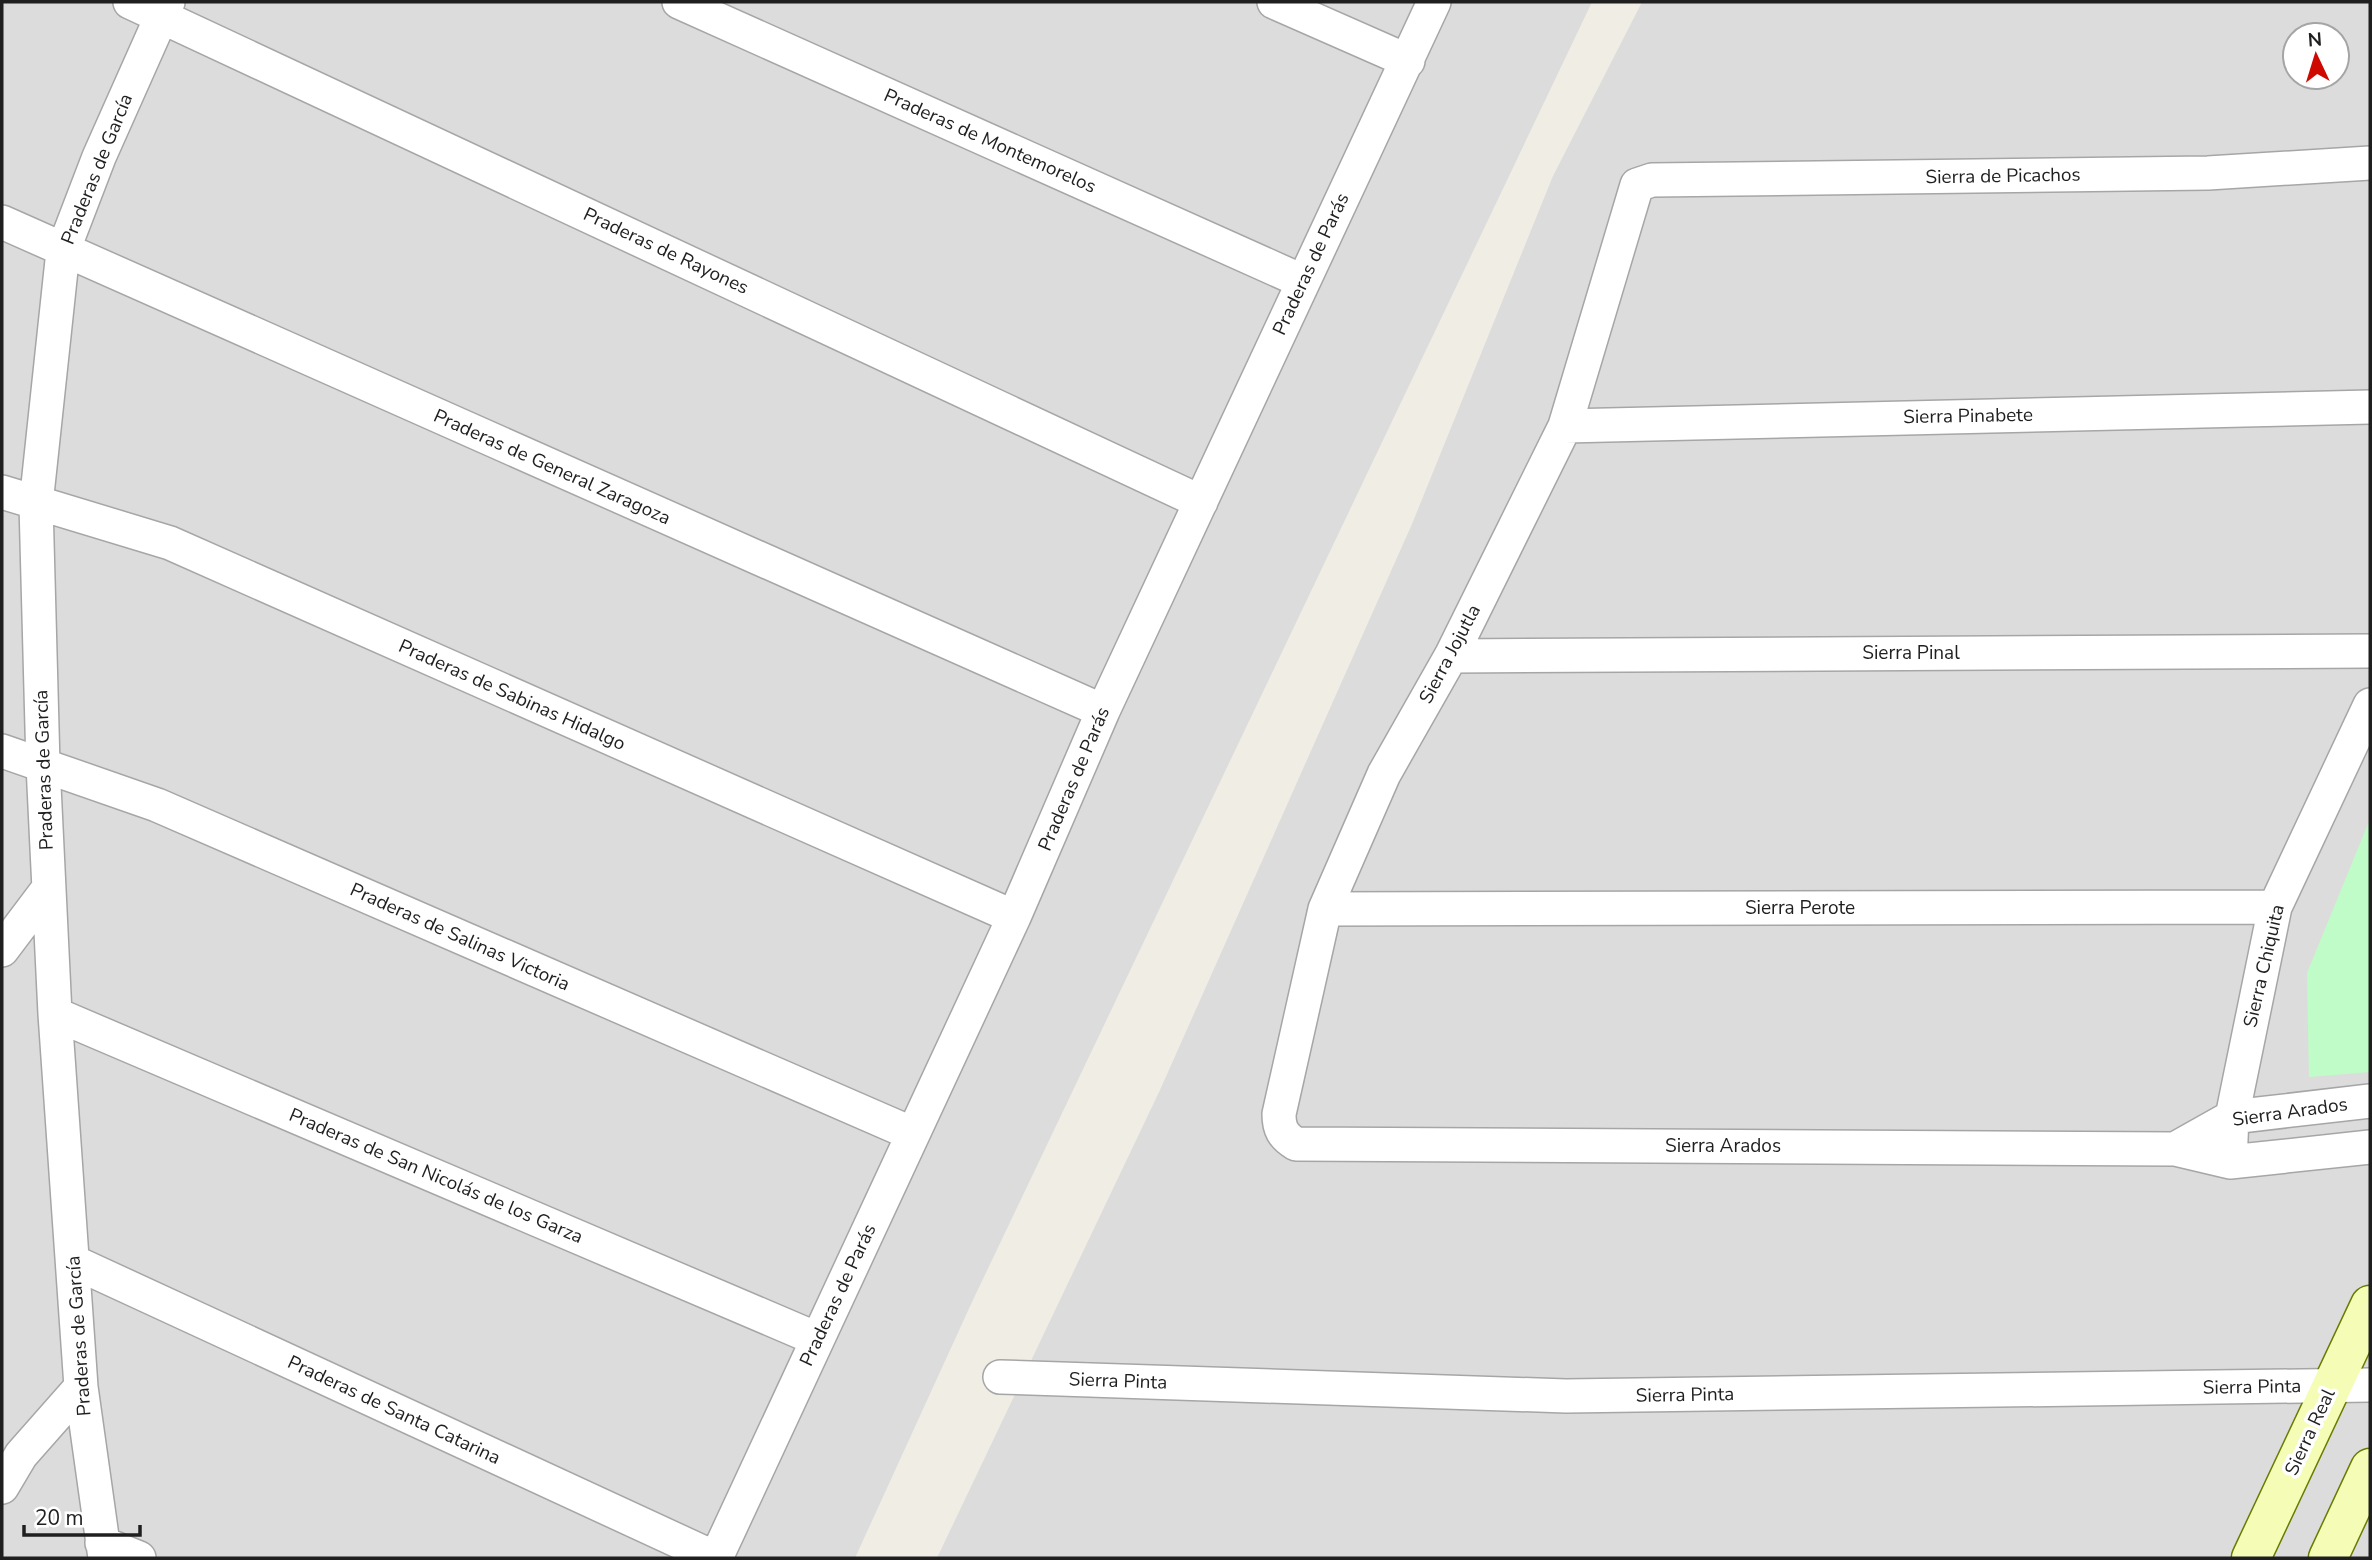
<svg xmlns="http://www.w3.org/2000/svg" width="2372" height="1560" font-family="'Nunito Sans',sans-serif">
<style>
.residential{fill:#dddcdc;fill-rule:evenodd}
.park{fill:#c0fcc8}
.lines{fill:none;stroke-linecap:round;stroke-linejoin:round}
.street-casing{stroke:#a6a6a6;stroke-width:36}
.secondary-casing{stroke:#697c00;stroke-width:41}
.street{stroke:#fff;stroke-width:33}
.secondary{stroke:#f5fcb6;stroke-width:38}
.labels{text-anchor:middle;dominant-baseline:central;stroke-width:7;stroke-linejoin:round;paint-order:stroke}
.street-label{font-size:19px;fill:#1f1f1f;stroke:#fff}
</style>
<rect width="100%" height="100%" fill="#f0ede5"/>
<!-- residential -->
<path class="residential" d="M2,2H1592L972,1302L855,1558H2Z
M1642,2H2370V1558H937L1160,1090L1412,524L1553,176ZM2295,35H2337V77H2295Z"/>
<!-- park -->
<path class="park" d="M2370,819V1072L2309,1077L2307,973Z"/>
<g class="lines">
<!-- street casing -->
<g class="street-casing">
<path id="street" d="M130,2L1201,502
M679,2L1302,281
M1274,2L1408,61
M2370,163L2208,173L1652,180L1637,185L1565,426L1451,656L1384,774L1325,909L1279,1114C1279,1129 1283,1136 1296,1144L2175,1149L2230,1162L2370,1147
M2,222L1103,711
M1565,426L2370,407
M2,492L170,543L1014,917
M1451,656L2370,651
M2,751L157,805L913,1134
M1325,909L2275,907
M2,950L48,889
M55,1014L817,1339
M2175,1149L2232,1117L2370,1101
M2230,1162L2232,1117L2275,907L2370,705
M74,1262L715,1558
M1000,1377L1566,1396L2370,1385
M2,1487L21,1455L81,1387
M102,1543L139,1558
M105,1558L81,1387L55,1014L43,765L36,504L63,251L99,157L168,2
M716,1558L1014,917L1103,711L1434,2"/>
</g>
<!-- secondary casing -->
<g class="secondary-casing">
<path id="secondary" d="M2251,1558L2370,1305
M2328,1558L2370,1468"/>
</g>
<!-- street -->
<use href="#street" class="street"/>
<!-- secondary -->
<use href="#secondary" class="secondary"/>
</g>
<g class="labels">
<!-- street labels -->
<g class="street-label">
<text transform="translate(990 141) rotate(24)">Praderas de Montemorelos</text>
<text transform="translate(97 169) rotate(-68)">Praderas de García</text>
<text transform="translate(2003 176) rotate(-1)">Sierra de Picachos</text>
<text transform="translate(666 251) rotate(25)">Praderas de Rayones</text>
<text transform="translate(1311 264) rotate(-65)">Praderas de Parás</text>
<text transform="translate(1968 416) rotate(-1)">Sierra Pinabete</text>
<text transform="translate(552 467) rotate(24)">Praderas de General Zaragoza</text>
<text x="1911" y="653">Sierra Pinal</text>
<text transform="translate(1450 654) rotate(-62)">Sierra Jojutla</text>
<text transform="translate(512 695) rotate(24)">Praderas de Sabinas Hidalgo</text>
<text transform="translate(44 770) rotate(-92)">Praderas de García</text>
<text transform="translate(1074 779) rotate(-67)">Praderas de Parás</text>
<text x="1800" y="908">Sierra Perote</text>
<text transform="translate(460 937) rotate(24)">Praderas de Salinas Victoria</text>
<text transform="translate(2264 966) rotate(-77)">Sierra Chiquita</text>
<text transform="translate(2290 1112) rotate(-8)">Sierra Arados</text>
<text x="1723" y="1146">Sierra Arados</text>
<text transform="translate(436 1176) rotate(23)">Praderas de San Nicolás de los Garza</text>
<text transform="translate(838 1295) rotate(-65)">Praderas de Parás</text>
<text transform="translate(79 1336) rotate(-94)">Praderas de García</text>
<text transform="translate(1118 1381) rotate(2)">Sierra Pinta</text>
<text transform="translate(2252 1387) rotate(-1)">Sierra Pinta</text>
<text transform="translate(1685 1395) rotate(-1)">Sierra Pinta</text>
<text transform="translate(394 1410) rotate(25)">Praderas de Santa Catarina</text>
<text transform="translate(2310 1432) rotate(-65)">Sierra Real</text>
</g>
</g>
<!-- border -->
<rect width="2372" height="1560" fill="none" stroke="#1f1f1f" stroke-width="7"/>
<!-- north arrow -->
<g transform="translate(2316 56) rotate(356)"><circle r="33" fill="#ffffff" stroke="#a5a5a5" stroke-width="2"/>
<path d="M0-5L12 26L0 18L-12 26Z" fill="#ce0a00"/>
<text y="-10" font-size="19" font-weight="bold" text-anchor="middle" fill="#1f1f1f">N</text>
</g>
<!-- scale -->
<path d="M24 1525v10h116v-10" fill="none" stroke="#1f1f1f" stroke-width="3.5"/>
<text x="35" y="1525" font-size="21" fill="#1f1f1f" stroke="#ffffff" stroke-width="5" paint-order="stroke">20 m</text>
</svg>
